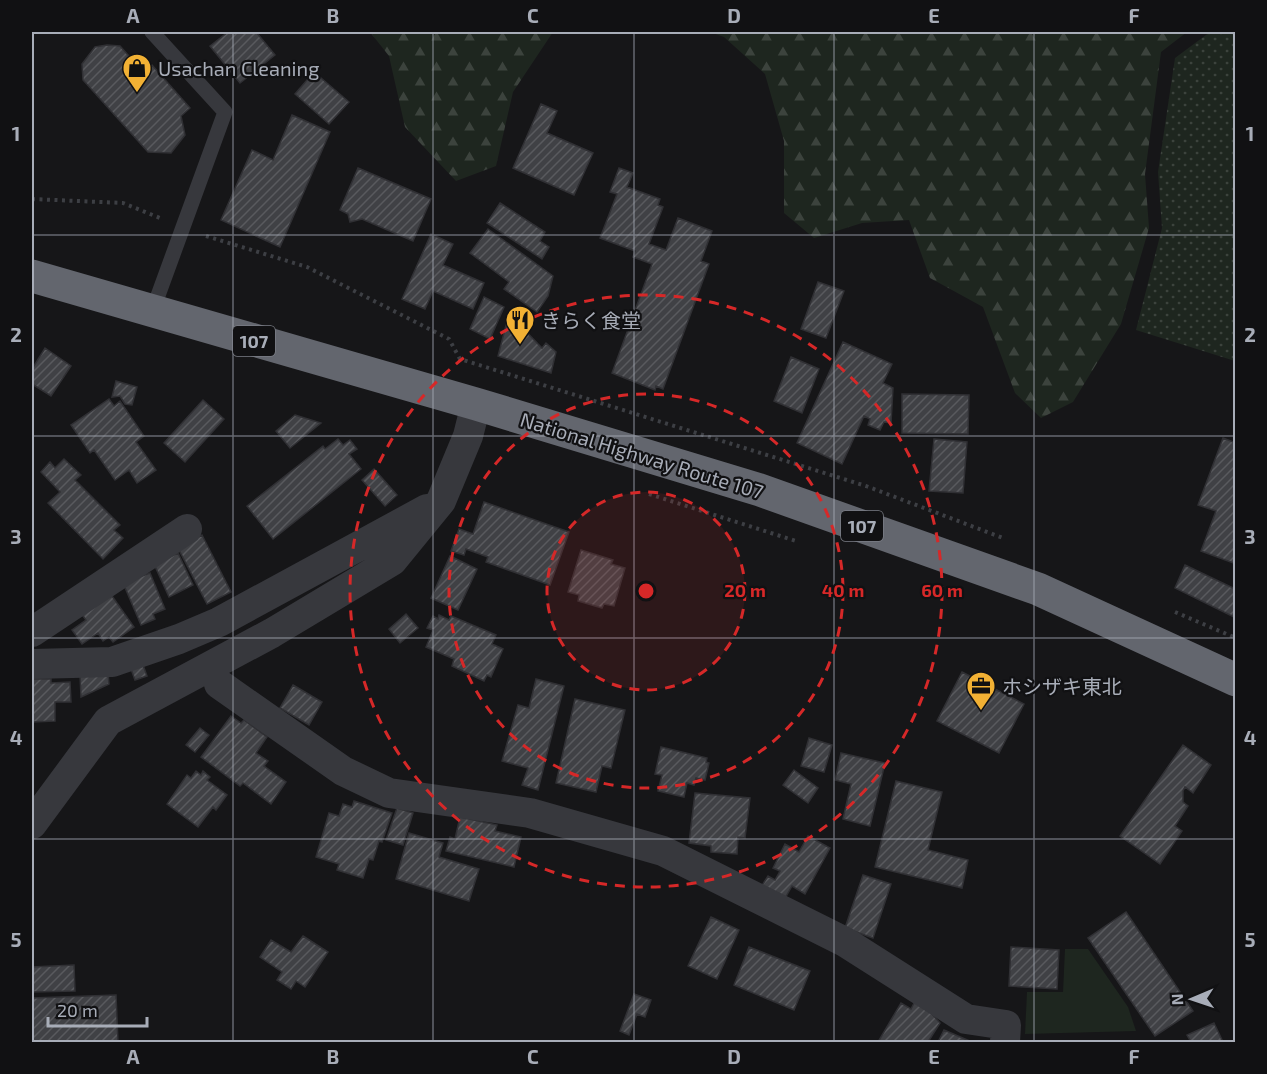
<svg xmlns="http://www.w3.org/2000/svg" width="1267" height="1074" font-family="'Exo 2','Noto Sans JP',sans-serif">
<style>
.grass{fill:url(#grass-dots)}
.forest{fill:url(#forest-firs)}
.park{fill:#1e261f}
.building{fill:url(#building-hatch);stroke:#303034;stroke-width:1.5}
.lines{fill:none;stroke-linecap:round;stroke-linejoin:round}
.path{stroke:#3d3f44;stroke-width:4;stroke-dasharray:3 4.5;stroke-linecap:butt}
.lane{stroke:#37383d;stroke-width:15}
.street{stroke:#37383d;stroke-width:30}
.highway{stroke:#63666e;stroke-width:33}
.grid{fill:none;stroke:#a8adb8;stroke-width:1.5;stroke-opacity:0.55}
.ring{fill:none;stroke:#d62828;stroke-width:3;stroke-dasharray:10 8}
.labels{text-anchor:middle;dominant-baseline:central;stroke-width:4.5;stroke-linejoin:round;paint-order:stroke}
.shield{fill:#111113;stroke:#7b7e86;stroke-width:1.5}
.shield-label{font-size:18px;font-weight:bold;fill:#a8adb8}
.poi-label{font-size:20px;fill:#a8adb8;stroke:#111113;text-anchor:start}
.street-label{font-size:20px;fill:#a8adb8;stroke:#111113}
.centre{fill:#d62828;stroke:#111113;stroke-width:3}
.ring-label{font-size:18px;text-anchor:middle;font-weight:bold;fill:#d62828;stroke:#111113;stroke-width:4.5;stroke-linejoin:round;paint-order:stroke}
.neatline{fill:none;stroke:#a8adb8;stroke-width:2}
.grid-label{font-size:20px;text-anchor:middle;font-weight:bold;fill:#a8adb8}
</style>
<defs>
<pattern id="grass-dots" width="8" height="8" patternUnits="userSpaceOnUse" patternTransform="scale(1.5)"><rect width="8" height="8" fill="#1e261f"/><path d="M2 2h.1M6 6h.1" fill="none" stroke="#3c433d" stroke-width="1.8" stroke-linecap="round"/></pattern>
<pattern id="forest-firs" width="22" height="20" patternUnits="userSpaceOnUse" patternTransform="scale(1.5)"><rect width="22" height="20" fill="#1e261f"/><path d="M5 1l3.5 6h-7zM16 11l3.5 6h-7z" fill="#3c433d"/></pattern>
<pattern id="building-hatch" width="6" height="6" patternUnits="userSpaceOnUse" patternTransform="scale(1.5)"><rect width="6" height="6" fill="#404145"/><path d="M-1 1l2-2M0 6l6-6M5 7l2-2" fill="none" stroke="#595a5e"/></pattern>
</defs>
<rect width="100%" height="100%" fill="#161618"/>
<!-- grass -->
<path class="grass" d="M1210,32H1235V361L1136,330L1162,228L1158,172L1175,58Z"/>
<!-- forest -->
<path class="forest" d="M370,32H553L513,92L496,166L456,181L405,127L389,56Z
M710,32H1187L1161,52L1145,174L1149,228L1121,324L1073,402L1041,418L1015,393L983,307L930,278L909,220L862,223L814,238L784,213V141L765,74L724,37Z"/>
<!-- park -->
<path class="park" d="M1065,949H1088L1128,1007L1136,1031L1025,1034L1027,992H1063Z"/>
<!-- building -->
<path class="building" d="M228,32H256L275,55L240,83L210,46Z
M107,45L120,46L144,73L152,65L190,108L181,116L185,135L171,153L148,152L83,80L82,64L95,47Z
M314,72L349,102L329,124L295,94Z
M541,104L557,111L547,133L593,153L574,195L513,168Z
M292,115L330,132L280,247L221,220L252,150L273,160Z
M358,168L431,199L413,241L362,219L350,222L348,214L340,210Z
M619,168L633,173L627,187L660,199L658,205L663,207L649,244L666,250L678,218L712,231L701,261L709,264L663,389L656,386L655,390L612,373L652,264L633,257L635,251L600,238L617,194L610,192Z
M500,203L545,232L540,241L549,247L542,259L487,223Z
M488,229L553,276L548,296L537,312L504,289L509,282L470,253Z
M431,234L453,244L443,265L484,283L473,309L433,291L425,309L402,299Z
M818,282L844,291L826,338L801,329Z
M484,297L504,307L490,339L470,329Z
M509,314L542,348L546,343L556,352L551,373L498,356Z
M843,342L892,364L883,383L893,388L891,423L884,422L880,430L868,425L870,419L864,416L842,464L797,443Z
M45,348L71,366L51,396L32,384V369Z
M791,357L819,369L802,413L774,401Z
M116,381L137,387L132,405L125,404L120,396L112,397Z
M902,394L969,395L968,434L902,433Z
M109,399L114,406L120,401L144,436L136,442L156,470L137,483L129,470L115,480L94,450L90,453L71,425Z
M203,400L224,419L185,462L164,443Z
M295,415L321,423L290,448L276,431Z
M1223,438L1236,443V564L1201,551L1216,511L1198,505Z
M338,439L343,445L350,440L357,449L349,454L361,469L273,539L247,506L323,446L325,449Z
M934,439L967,442L963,493L929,491Z
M64,459L81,475L75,480L120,525L114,530L123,538L103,559L48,503L60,492L41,472L50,462L55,468Z
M374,469L397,495L385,506L362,480Z
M484,502L569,532L550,585L486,562L488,557L466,549L464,555L451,551L459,529L473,534Z
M202,535L231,592L207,604L178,548Z
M581,550L613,560L611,564L625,568L614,606L604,604L602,608L578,601L579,595L568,592Z
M178,553L193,585L169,597L154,564Z
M450,556L477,569L458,610L431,598Z
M1185,565L1233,588L1236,582V618L1175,588Z
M150,573L165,609L153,614L155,619L141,625L123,583Z
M112,596L134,627L113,642L109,637L103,641L98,633L82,644L72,630L86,620L78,609Z
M406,614L418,628L400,643L389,629Z
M439,615L449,620L451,616L496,635L492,644L503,649L491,677L487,675L484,681L452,666L454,659L426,647L433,630L427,628L433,616L438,619Z
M143,665L147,676L135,680L131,669Z
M962,672L1024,704L999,753L937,721Z
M108,673L109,684L81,697L80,675Z
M32,679H51V683L70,682L71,702H55V721L32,722Z
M536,679L564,686L538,790L522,785L528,768L502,761L518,705L529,708Z
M293,685L322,702L309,725L280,708Z
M575,699L625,710L611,768L602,766L596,792L556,783Z
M231,716L241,723L244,720L267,737L256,753L268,761L264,766L286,782L271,804L243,783L240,786L201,757Z
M200,728L209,735L195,752L186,745Z
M809,738L832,745L824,772L801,766Z
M1183,745L1211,765L1193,793L1185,787L1183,791V802L1188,806L1175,826L1182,831L1160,864L1120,836Z
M661,747L707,758L706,762L709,763L705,780L696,778L694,785L687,783L684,797L658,791L662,775L655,774Z
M841,753L885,763L870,826L843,819L851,784L835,780Z
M794,770L818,788L808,803L783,785Z
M196,771L201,775L203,771L210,777L207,780L227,795L216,810L213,807L198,827L167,804L187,775L191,778Z
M896,781L942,792L928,850L968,860L962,888L875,867Z
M695,793L750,798L745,838L738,837L737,854L711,852V846L689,843Z
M354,801L392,813L382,842L379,841L373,860L369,859L363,878L337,870L339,864L316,857L329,813L339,816L343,804L352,807Z
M397,808L413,813L403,845L386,840Z
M460,817L497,825L495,831L521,837L514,867L446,851L450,837L455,839Z
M409,833L443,843L439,857L479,869L469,901L396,879Z
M808,836L830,848L805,894L792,886L784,900L761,887L768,876L775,880L780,871L773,868L785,844L799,852Z
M863,875L891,884L873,938L845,928Z
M1126,912L1193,1011L1155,1036L1088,938Z
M711,917L739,930L717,979L688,966Z
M303,936L328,952L305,987L296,981L291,989L277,980L282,972L260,957L271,940L291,952Z
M749,947L810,971L794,1010L734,985Z
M1011,947L1059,950L1057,989L1009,986Z
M74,965L75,991L32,992V967Z
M634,994L651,1000L645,1017L637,1014L629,1035L620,1031Z
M116,995L118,1042H32V998Z
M917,997L940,1023L928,1042H878L901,1003L911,1009Z
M1214,1023L1223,1042H1191L1187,1035Z
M944,1030L972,1042H938Z"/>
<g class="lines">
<!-- path -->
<path class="path" d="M32,199L123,203L160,218
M206,236L307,267L449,339L460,359L866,486L1003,538
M649,494L796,541
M1175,612L1236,638"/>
<!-- lane -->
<path class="lane" d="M152,312L225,112L152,32"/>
<!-- street -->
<path class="street" d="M32,632L187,529
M32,664L112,662L179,639L219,622L427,509
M219,684L343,771L389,793L530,813L663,851L845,942L966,1019L1006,1025L1005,1042
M32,824L108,721L272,633L392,561L441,501L468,436L476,404"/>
<!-- highway -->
<path class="highway" d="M32,276L476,404L760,490L1038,589L1236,680"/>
</g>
<!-- grid -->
<path class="grid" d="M233,32V1042M433,32V1042M634,32V1042M834,32V1042M1034,32V1042M32,235H1236M32,436H1236M32,638H1236M32,839H1236"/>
<!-- distance rings -->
<circle cx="646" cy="591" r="99" fill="#d62828" fill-opacity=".12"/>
<g class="ring">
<circle cx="646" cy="591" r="99"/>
<circle cx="646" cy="591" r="197"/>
<circle cx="646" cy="591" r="296"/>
</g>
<!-- icons -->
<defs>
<g id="shop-pin" transform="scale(1.5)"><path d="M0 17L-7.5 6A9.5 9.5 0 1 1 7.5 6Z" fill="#f2b134" stroke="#111113"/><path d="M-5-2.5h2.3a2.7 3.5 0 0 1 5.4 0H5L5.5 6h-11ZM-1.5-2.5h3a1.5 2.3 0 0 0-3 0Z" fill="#111"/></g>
<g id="restaurant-pin" transform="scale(1.5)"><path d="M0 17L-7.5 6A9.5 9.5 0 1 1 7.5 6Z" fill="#f2b134" stroke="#111113"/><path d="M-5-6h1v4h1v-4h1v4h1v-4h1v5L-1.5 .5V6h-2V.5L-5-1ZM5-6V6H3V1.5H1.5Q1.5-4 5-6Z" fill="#111"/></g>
<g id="office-pin" transform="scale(1.5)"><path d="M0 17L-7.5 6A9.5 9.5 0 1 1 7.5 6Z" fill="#f2b134" stroke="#111113"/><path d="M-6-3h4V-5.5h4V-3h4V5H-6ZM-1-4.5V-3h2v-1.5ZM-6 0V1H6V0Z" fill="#111"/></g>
</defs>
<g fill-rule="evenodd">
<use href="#shop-pin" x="137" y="68"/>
<use href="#restaurant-pin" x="520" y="320"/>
<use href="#office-pin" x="981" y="686"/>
</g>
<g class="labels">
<!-- shield labels -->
<g class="shield">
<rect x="233" y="326" width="42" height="30" rx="4.5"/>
<rect x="841" y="511" width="42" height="30" rx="4.5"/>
</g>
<g class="shield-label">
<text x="254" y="341">107</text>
<text x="862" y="526">107</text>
</g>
<!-- poi labels -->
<g class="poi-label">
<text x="158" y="68">Usachan Cleaning</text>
<text x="541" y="320">きらく食堂</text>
<text x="1002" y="686">ホシザキ東北</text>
</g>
<!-- street labels -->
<g class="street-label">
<text transform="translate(642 455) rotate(17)">National Highway Route 107</text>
</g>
</g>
<circle cx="646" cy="591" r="9" class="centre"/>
<g class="ring-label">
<text x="745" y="597">20 m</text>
<text x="843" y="597">40 m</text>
<text x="942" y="597">60 m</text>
</g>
<!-- border -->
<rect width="1267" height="1074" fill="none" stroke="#111113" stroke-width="66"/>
<!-- north arrow -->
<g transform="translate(1192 999) rotate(268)" stroke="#111113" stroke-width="4.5" paint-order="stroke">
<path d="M0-4.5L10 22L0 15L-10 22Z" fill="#a8adb8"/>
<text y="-9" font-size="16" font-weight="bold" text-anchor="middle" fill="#a8adb8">N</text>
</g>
<!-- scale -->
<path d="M48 1017v9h99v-9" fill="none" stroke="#a8adb8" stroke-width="3"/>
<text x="57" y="1017" font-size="18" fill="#a8adb8" stroke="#111113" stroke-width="4.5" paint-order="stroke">20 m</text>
<rect x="33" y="33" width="1201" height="1008" class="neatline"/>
<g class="grid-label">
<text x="133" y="23">A</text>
<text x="333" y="23">B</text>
<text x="533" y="23">C</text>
<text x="734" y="23">D</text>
<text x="934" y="23">E</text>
<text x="1134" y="23">F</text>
<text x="16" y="141">1</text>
<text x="1250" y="141">1</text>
<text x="16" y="342">2</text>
<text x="1250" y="342">2</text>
<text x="16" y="544">3</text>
<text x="1250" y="544">3</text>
<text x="16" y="745">4</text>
<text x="1250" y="745">4</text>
<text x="16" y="947">5</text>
<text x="1250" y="947">5</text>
<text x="133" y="1064">A</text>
<text x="333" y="1064">B</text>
<text x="533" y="1064">C</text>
<text x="734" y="1064">D</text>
<text x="934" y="1064">E</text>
<text x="1134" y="1064">F</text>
</g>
</svg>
